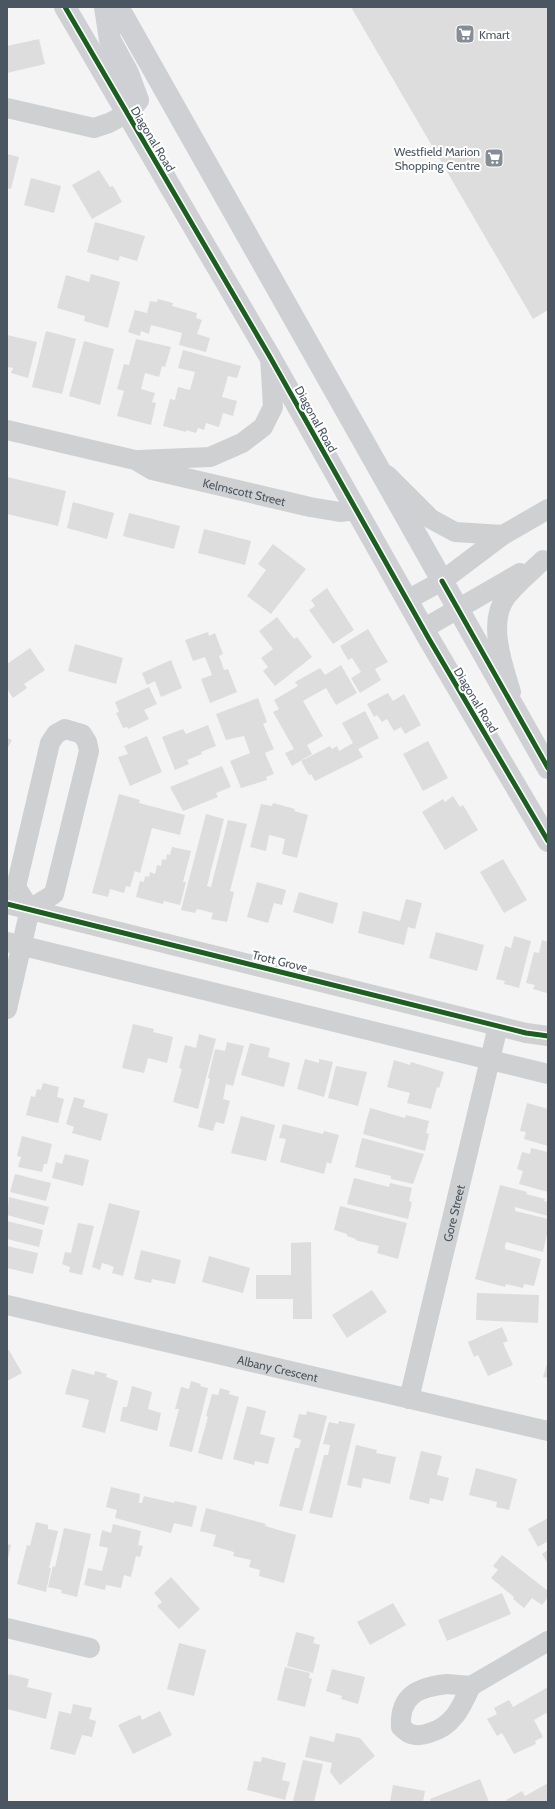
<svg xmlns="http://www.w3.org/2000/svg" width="555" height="1809" font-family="Cabin,sans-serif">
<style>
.building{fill:#ddddde}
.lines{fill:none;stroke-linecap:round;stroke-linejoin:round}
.minor{stroke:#ced0d2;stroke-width:20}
.secondary{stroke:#ced0d4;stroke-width:22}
.cycleway-casing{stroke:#fff;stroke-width:8}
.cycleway{stroke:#1b5e20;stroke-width:5}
.labels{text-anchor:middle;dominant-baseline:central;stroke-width:4;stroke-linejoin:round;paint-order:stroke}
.poi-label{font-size:12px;fill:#4a5661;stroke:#fff;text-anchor:start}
.street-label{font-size:12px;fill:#4a5661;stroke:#fff}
</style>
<rect width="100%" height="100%" fill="#f4f4f4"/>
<!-- building -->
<path class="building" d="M351,7H548V310L533,319Z
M39,39L45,64L7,73V46Z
M7,154L19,157L11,189L7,188Z
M99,170L110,187L113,186L122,202L92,219L72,185Z
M31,178L61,186L54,213L24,205Z
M95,222L145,236L137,261L120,256L118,261L87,252Z
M91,274L120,282L108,328L84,321L85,316L57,308L66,275L89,282Z
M158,299L173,303L172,306L197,313L196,318L202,320L197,334L210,338L206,352L179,345L182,333L151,325L149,334L141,331L140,336L128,332L135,310L147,313L150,301L157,302Z
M46,331L76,339L62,394L32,387Z
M7,335L37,342L28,378L11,373L13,368L7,367Z
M136,339L171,347L165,367L162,366L159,377L145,373L141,389L155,393L152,402L156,403L151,425L117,416L124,391L117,389L124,364L129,365Z
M84,341L114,349L100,405L69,396Z
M183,350L241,366L237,378L228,376L222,397L237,401L233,416L223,413L219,427L206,423L204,430L198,428L196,433L186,430V432L163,426L170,399L175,400L178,387L190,390L195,372L178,368Z
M7,477L66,491L58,526L7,514Z
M73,502L114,513L107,539L67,528Z
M129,513L180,526L174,549L123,536Z
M204,529L251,541L245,565L198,553Z
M273,544L306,569L271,614L247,596L266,570L258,564Z
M327,588L354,630L333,644L309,610L315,606L311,600Z
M277,617L294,639L297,637L312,657L275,686L263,671L268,667L261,658L273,649L259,631Z
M368,629L388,662L375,669L381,680L360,693L351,678L361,672L352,658L348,660L340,646Z
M208,632L209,636L215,633L223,654L219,656L221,661L224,670L228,669L237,692L210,703L201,679L212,675L205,657L193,661L185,640Z
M75,644L123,658L116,684L68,671Z
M30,648L45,670L24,684L27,688L13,698L7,689V664Z
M171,660L182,688L161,697L155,681L147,685L142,673Z
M341,665L357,693L336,705L326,688L303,701L323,736L307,745L312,754L292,766L285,753L294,749L273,712L279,709L274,700L298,686L295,682L320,668L325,675Z
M149,687L157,704L144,710L149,719L128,729L127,727L123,728L116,713L119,712L115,702Z
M388,693L393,701L404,694L421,725L405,734L401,727L394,731L387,719L382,722L377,715L374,717L367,704Z
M258,698L267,722L263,724L274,749L265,753L274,774L266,777L267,780L241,788L230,761L250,753L244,736L226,740L216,714Z
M365,711L379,738L358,749L363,757L315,781L311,774L309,775L301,761L330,746L332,749L337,746L339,751L353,743L342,723Z
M208,725L216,746L201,752L202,754L187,760L189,764L175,770L162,737L183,729L186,734Z
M147,736L162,772L130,786L118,757L128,754L124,746Z
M7,738L12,740L7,749Z
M428,741L448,778L423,791L403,754Z
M222,766L231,787L216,793L218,797L183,811L170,787Z
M119,794L140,800L139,803L185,815L180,835L152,828L140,873L135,871L130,887L126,886L124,893L110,889L108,897L92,893Z
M453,796L460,807L463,805L478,830L445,850L422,812L443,799L445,802Z
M273,803L295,809L294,811L308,815L297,858L282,854L285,839L269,835L266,851L250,847L261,804L272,806Z
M206,814L224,819L207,886L211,887L228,820L247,824L230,891L234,892L227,922L211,919L213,913L197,909L195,913L181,910Z
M172,847L191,851L183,882H186L180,905L164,901L163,904L136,897L140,881L144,882L145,876L149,877L150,872L155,874L157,865L161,866L162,859L166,860L167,854L170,855Z
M503,859L527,900L504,913L480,872Z
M257,882L286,890L282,905L274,903L268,923L247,917Z
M299,892L338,903L333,924L293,912Z
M406,899L422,903L415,929L408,927L404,945L358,933L363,911L400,921Z
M436,932L484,945L477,971L429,958Z
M514,936L531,941L519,988L504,984L505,981L496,979L505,946L511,948Z
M542,940L548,942L547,993L533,989L535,985L526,983L534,952L539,953Z
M133,1024L154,1029L153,1032L173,1037L167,1063L148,1058L144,1073L122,1068Z
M199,1034L216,1039L198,1109L173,1102L182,1069L179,1068L185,1045L196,1048Z
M227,1042L244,1046L233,1086L226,1084L223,1099L230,1101L224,1124L216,1122L213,1131L198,1127L210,1079L208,1078L215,1049L225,1051Z
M250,1043L270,1048L268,1057L290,1063L284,1087L241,1075Z
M305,1059L319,1063V1059L333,1062L324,1097L297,1089Z
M394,1060L410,1065L411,1062L444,1072L439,1088L437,1087L431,1109L407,1103L410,1093L387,1087Z
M336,1066L367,1072L358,1106L328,1098Z
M43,1083L59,1087L57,1097L64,1099L58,1123L26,1115L31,1096L35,1097L37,1089L41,1090Z
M74,1097L85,1100L83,1107L108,1114L101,1141L72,1133L74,1127L66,1124Z
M527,1103L548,1109V1146L524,1139L526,1132L520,1131Z
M370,1108L405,1118L406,1115L429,1121L426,1133L429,1134L425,1151L363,1134Z
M241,1116L275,1125L266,1161L231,1153Z
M283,1124L323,1134L324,1131L339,1135L331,1164L327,1162L324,1174L280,1162L286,1139L279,1138Z
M22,1136L52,1144L47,1164H44L42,1172L18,1167L21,1157L17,1156Z
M362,1138L424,1154L413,1184L391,1179V1176L355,1167Z
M531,1148L548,1152V1192L519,1184L523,1171L517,1169L522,1152L530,1154Z
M65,1154L89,1160L83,1186L52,1178L56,1162L62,1164Z
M15,1174L51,1183L46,1201L10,1192Z
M354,1178L389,1187L390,1183L412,1188L409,1201L412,1202L408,1219L347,1204Z
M500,1185L527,1192L526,1194L545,1199L544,1201L548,1202V1216L515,1207V1211L548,1219V1230L543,1252L506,1242L505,1246V1249L541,1259L534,1286L524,1284L523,1288L506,1284L505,1287L475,1279Z
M9,1197L49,1207L44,1225L7,1215Z
M109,1203L140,1211L123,1276L112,1273L114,1267L109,1265L102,1263L100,1270L92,1267Z
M340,1206L407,1223L398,1259L377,1253L379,1246L355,1240L356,1239L347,1236V1234L334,1230Z
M7,1221L43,1230L39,1247L7,1239Z
M78,1223L94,1226L82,1275L69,1272L70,1267L62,1264L65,1252L71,1253Z
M311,1242L312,1319H293V1299H256V1275H291V1243Z
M7,1246L38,1253L33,1274L7,1268Z
M141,1250L181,1260L175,1284L152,1279L151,1283L134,1279Z
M209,1256L250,1268L243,1293L202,1282Z
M372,1290L387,1312L347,1338L332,1315Z
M477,1293L539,1295L538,1323L476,1320Z
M502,1327L508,1341L503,1343L513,1365L488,1376L478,1355L474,1357L468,1342Z
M9,1350L22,1373L7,1381V1351Z
M548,1361V1378L543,1377Z
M72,1369L94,1375L95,1371L107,1374L106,1377L118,1381L105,1433L82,1427L89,1400L65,1394Z
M191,1381L201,1384L200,1386L208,1388L192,1452L169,1446L179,1409H175L181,1387L189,1389Z
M132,1386L152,1392L148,1409L161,1413L157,1431L120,1421L123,1407H127Z
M220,1388L230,1391L229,1394L239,1397L222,1460L198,1453L208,1417L206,1416L212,1394L218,1395Z
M247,1406L266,1411L260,1434L275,1438L268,1464L255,1461L254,1465L233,1459Z
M307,1411L327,1416L302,1511L279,1506L295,1448H299L301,1440L293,1437L299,1414L306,1415Z
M339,1421L355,1424L332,1518L309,1513L324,1455H328L330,1445L323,1444L329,1422L338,1424Z
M356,1445L377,1450L376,1453L396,1457L390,1484L363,1478L361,1488L347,1485Z
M421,1451L442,1456L437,1475L449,1478L443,1501L430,1498L429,1504L409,1499Z
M476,1468L517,1479L509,1510L496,1507L497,1502L469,1495Z
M111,1487L140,1494L139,1503H142L144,1496L174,1503L175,1501L197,1506L192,1527L174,1523L171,1533L115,1518L117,1510L106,1507Z
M206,1508L266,1524L265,1526L296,1535L284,1583L259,1576L260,1570L249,1567L251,1560L233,1556L234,1552L213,1546L216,1535L200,1531Z
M548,1518V1541L538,1547L528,1529Z
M36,1522L48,1525V1529L58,1531L49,1568H51L46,1592L17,1584L27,1545L30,1546Z
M113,1524L141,1531L138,1545L143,1546L140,1557L136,1556L131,1577L124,1575L121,1588L106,1585L105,1590L84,1585L88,1568L102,1571L108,1548L99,1546L102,1530L111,1533Z
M64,1528L91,1534L77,1597L61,1593L62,1590L48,1587L53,1566L55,1567Z
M7,1544L11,1545L8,1558H7Z
M548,1550V1564L542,1554Z
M502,1555L548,1591V1597L542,1605L532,1598L524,1608L513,1599L514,1597L491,1578L498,1570L493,1566Z
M171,1577L200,1609L179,1629L157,1606L162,1602L154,1593Z
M502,1593L511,1614L447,1641L438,1620Z
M393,1603L406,1625L370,1645L357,1622Z
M296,1632L315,1637L313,1643L320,1645L313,1673L287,1666Z
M179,1643L206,1650L194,1696L167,1689Z
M285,1667L310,1673L309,1678L312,1679L305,1707L277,1700Z
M332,1669L365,1677L358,1704L341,1699L342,1696L326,1691Z
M9,1674L29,1679L27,1687L52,1693L46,1719L7,1709V1680Z
M548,1687V1716L546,1713L534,1720L543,1737L535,1741L536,1744L514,1754L502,1733L497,1736L487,1719L497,1714L494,1708L509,1700L513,1707Z
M73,1704L92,1708L89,1719L96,1721L92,1737L82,1735L75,1755L50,1749L59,1711L71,1714Z
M160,1711L172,1735L133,1754L118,1725L140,1715L142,1720Z
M336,1733L360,1738L375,1756L340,1785L330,1772L332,1763L305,1757L310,1736L334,1742Z
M262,1757L286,1763L282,1780L290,1782L285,1800L247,1790L254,1761L261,1762Z
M303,1760L323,1764L314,1802L293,1801Z
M480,1779L489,1802H431L430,1799Z
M548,1783V1802H507L506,1800L522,1791L525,1796Z
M393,1785L425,1791L423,1802H390Z"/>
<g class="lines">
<!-- minor -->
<g class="minor">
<path d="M7,108L94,128L109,123L126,114"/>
<path id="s1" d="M7,430L135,460L152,470L310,507L340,512L356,510"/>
<path d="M139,460L210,457L242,443L263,427L273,407L270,357"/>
<path d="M387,475L431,519L455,532L503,535"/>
<path d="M407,600L442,581L503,535L548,509"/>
<path d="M423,629L520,573"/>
<path d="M511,692C503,665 487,623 506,597C516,584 531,572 543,560"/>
<path d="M65,729L82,734L87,742L89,751L54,894L30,909L16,887L50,743L56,734Z"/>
<path d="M7,904L526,1033L548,1036"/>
<path d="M7,942L548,1074"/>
<path d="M7,1009L30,909"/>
<path id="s2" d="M7,1305L548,1431"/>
<path id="s3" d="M409,1399L498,1026"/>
<path d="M7,1628L90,1648"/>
<path d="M447,1684L471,1686C462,1706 453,1727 429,1733C424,1735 417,1736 411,1734C407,1733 404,1729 401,1727C399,1694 420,1687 447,1684Z"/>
<path d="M471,1686L548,1641"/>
</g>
<!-- secondary -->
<path class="secondary" d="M65,7L270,357L429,639L548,841
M105,7L110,40L128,73L138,100L126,114
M118,7L548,768"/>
<!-- cycleway casing -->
<g class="cycleway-casing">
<path id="cycleway" d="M65,7L270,357L429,639L548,841
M442,581L548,768
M7,904L526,1033L548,1036"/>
</g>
<!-- cycleway -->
<use href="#cycleway" class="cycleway"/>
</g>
<!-- icons -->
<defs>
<g id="supermarket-square" transform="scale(1)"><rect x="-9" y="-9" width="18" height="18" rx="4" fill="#868d94" stroke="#fff"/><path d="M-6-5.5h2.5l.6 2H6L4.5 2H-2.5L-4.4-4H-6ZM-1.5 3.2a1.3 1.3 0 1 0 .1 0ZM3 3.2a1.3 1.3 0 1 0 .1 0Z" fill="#fff"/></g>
</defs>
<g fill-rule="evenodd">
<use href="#supermarket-square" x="465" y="34"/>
<use href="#supermarket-square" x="494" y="158"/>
</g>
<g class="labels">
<!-- poi labels -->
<g class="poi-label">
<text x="479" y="34">Kmart</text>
<text x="480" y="151" text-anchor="end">Westfield Marion<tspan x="480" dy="14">Shopping Centre</tspan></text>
</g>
<!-- street labels -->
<g class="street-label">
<text transform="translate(153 139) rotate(59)">Diagonal Road</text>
<text transform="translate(316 419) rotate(61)">Diagonal Road</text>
<text stroke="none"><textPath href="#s1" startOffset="246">Kelmscott Street</textPath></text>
<text transform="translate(476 700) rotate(59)">Diagonal Road</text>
<text transform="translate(280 961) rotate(14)">Trott Grove</text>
<text stroke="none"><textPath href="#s3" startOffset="191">Gore Street</textPath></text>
<text stroke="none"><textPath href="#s2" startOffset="278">Albany Crescent</textPath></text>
</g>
</g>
<!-- border -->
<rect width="555" height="1809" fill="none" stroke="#4a5661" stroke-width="16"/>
</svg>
